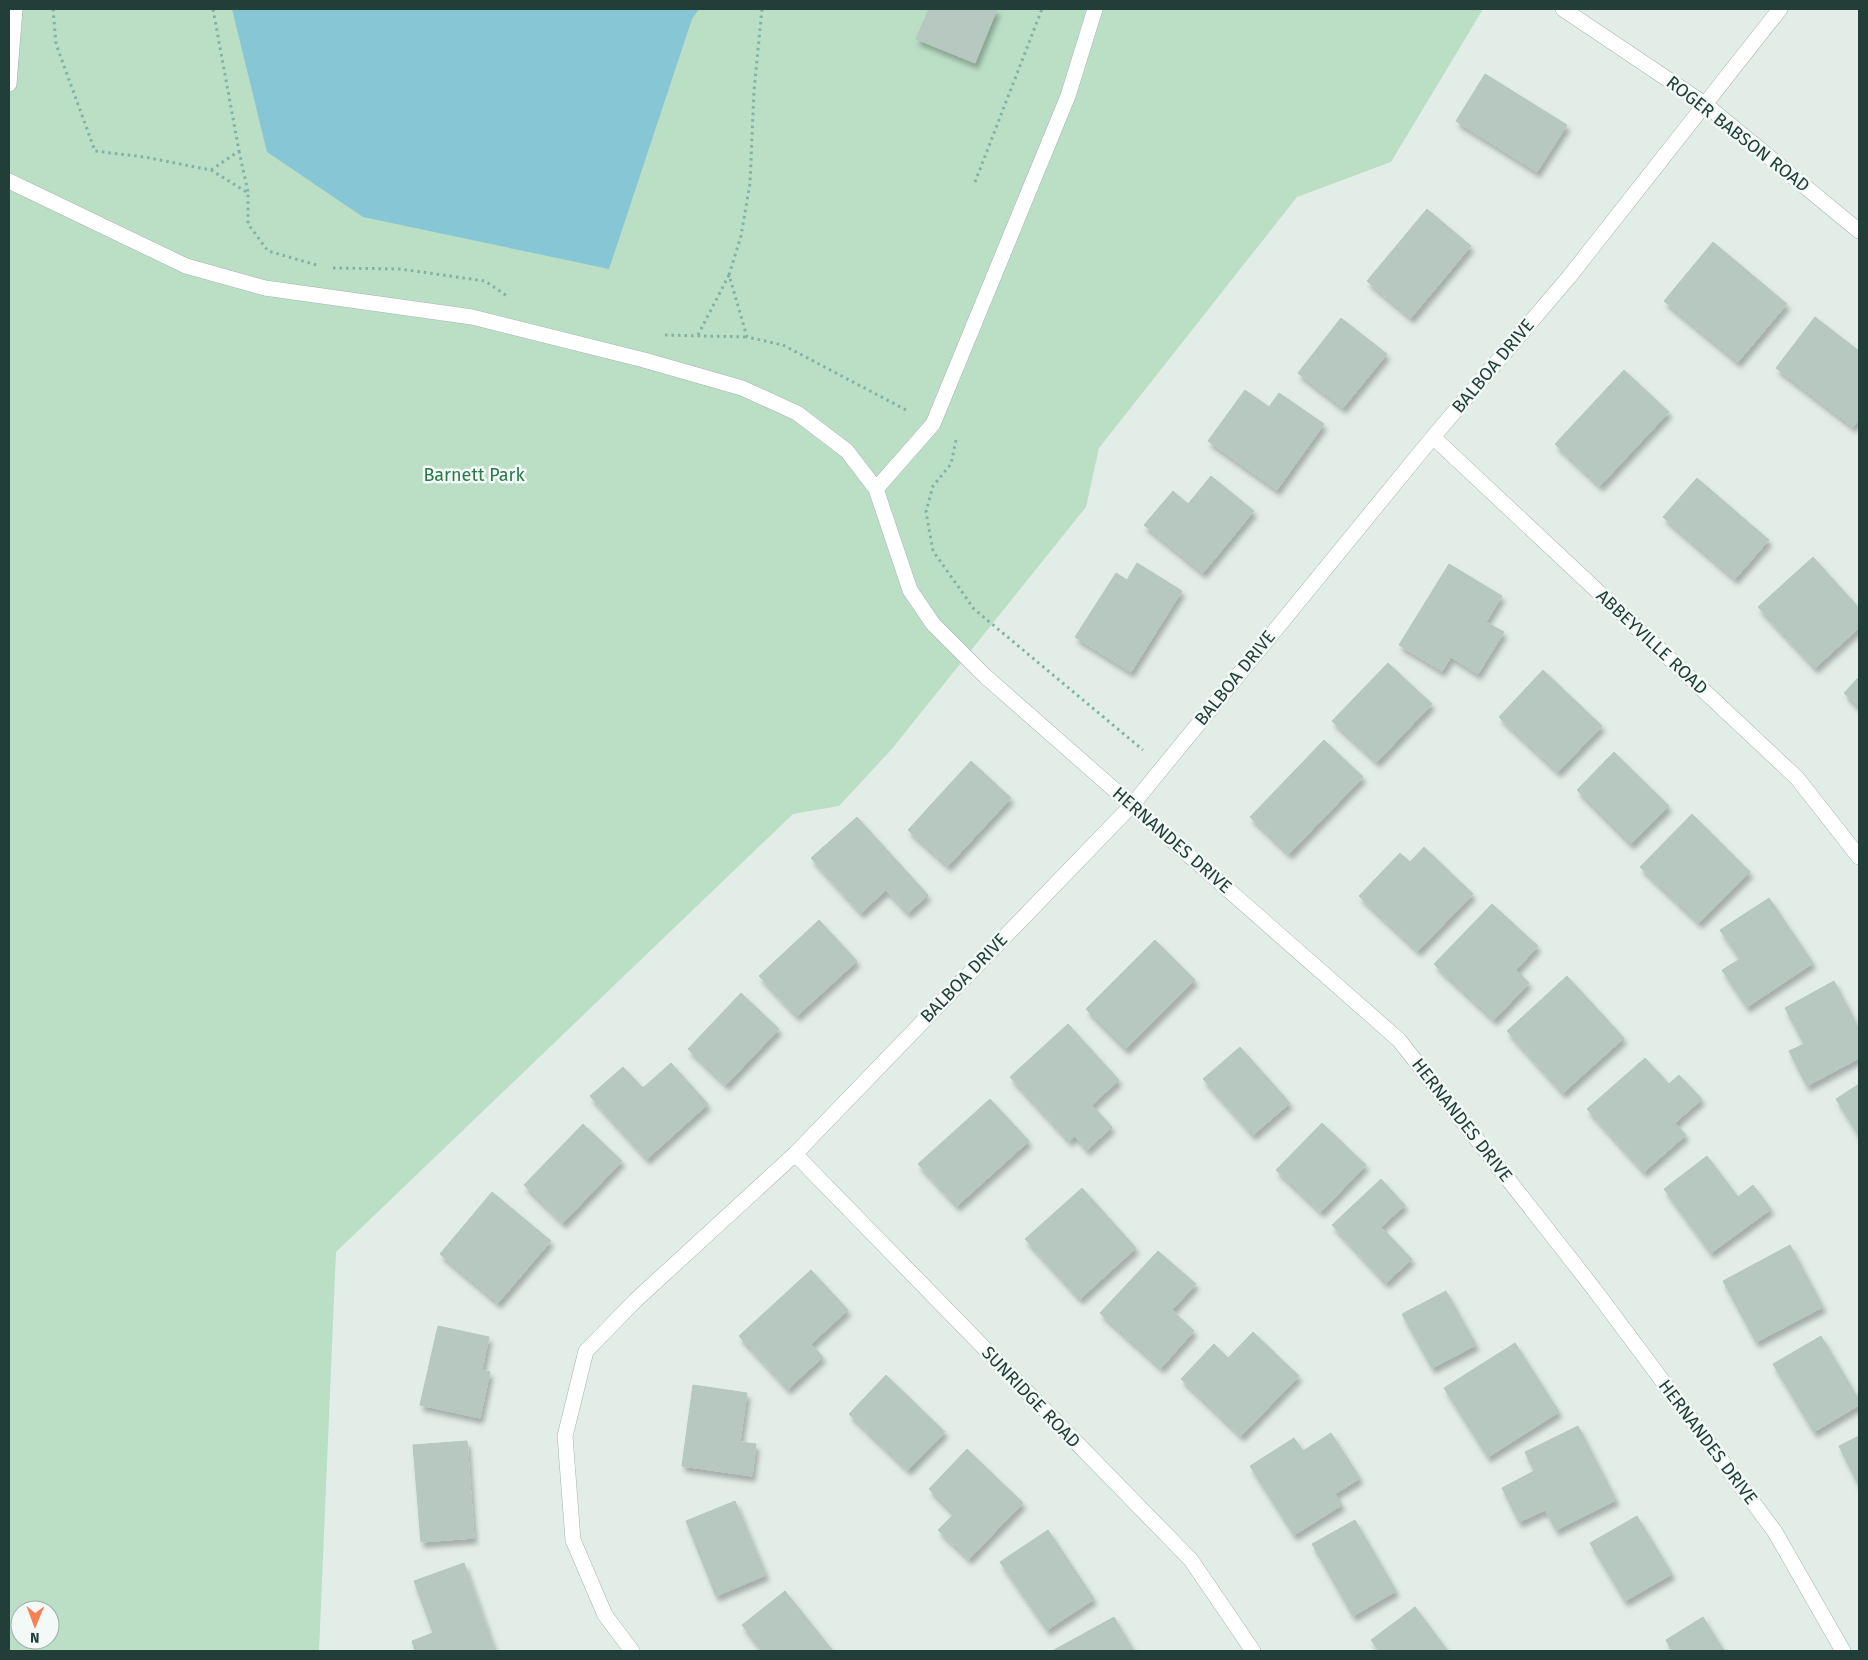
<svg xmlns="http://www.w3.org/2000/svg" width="1868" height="1660" font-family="'Fira Sans',sans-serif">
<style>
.green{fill:#badfc5;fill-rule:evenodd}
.water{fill:#87c7d5}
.building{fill:#b7c8c1;stroke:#b4c7c0;filter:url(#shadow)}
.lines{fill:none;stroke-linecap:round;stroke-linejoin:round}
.minor-casing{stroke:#a4b5b0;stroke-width:16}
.path{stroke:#81b2a4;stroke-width:3;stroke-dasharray:2.5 4;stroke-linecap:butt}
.minor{stroke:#fff;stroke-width:15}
.labels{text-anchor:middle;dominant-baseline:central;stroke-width:5;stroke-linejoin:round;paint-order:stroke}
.street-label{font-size:18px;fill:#213f38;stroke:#f3f9f6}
.park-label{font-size:18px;fill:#297849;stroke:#f3f9f6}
</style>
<defs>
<filter id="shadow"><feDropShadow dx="3" dy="5.5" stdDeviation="2.5" flood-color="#0004"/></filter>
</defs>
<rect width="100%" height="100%" fill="#e2ede8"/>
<!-- green -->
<path class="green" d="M9,9H1483L1391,162L1297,197L1099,448L1086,507L891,750L839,806L793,814L336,1252L319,1651H9ZM20,1610H50V1640H20Z"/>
<!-- water -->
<path class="water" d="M232,9H699L692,19L609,269L363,217L267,152Z"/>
<!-- building -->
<path class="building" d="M929,9H997L975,63L916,39Z
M1485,74L1567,125L1537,172L1456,121Z
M1427,209L1471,246L1411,318L1367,281Z
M1713,242L1787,304L1738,362L1664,301Z
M1815,317L1859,351V419L1853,427L1776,368Z
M1341,318L1387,354L1343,408L1298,373Z
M1624,370L1669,412L1600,486L1555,444Z
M1245,390L1269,407L1279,393L1324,424L1277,490L1208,441Z
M1211,476L1254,511L1203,573L1144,525L1173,491L1188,504Z
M1697,478L1769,540L1735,579L1663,517Z
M1813,557L1859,608V628L1815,668L1758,607Z
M1137,563L1182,591L1131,672L1075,637L1116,573L1127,580Z
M1449,564L1502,596L1486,622L1504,632L1478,674L1451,657L1442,671L1399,645Z
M1388,663L1432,704L1377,762L1332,721Z
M1543,670L1602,726L1558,772L1499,717Z
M1859,677V708L1844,693Z
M1324,740L1363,777L1289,854L1250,817Z
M1614,752L1669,806L1631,844L1577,790Z
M971,761L1011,798L948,866L908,830Z
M1692,814L1750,872L1699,923L1640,867Z
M857,817L928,895L908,913L886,890L861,913L811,858Z
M1424,847L1473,894L1418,951L1359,896L1400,853L1410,862Z
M1769,898L1813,963L1747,1007L1722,970L1740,959L1720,930Z
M1492,904L1538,946L1516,970L1529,983L1494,1020L1434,964Z
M819,920L857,961L797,1016L759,976Z
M1155,940L1195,980L1126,1049L1086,1009Z
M1567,976L1624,1038L1563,1093L1507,1031Z
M1834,981L1859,1029V1058L1807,1086L1789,1051L1804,1044L1785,1008Z
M741,993L779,1029L726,1085L688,1049Z
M1068,1024L1119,1080L1092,1105L1112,1127L1087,1150L1075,1136L1069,1141L1010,1077Z
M1240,1047L1290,1103L1253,1135L1203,1079Z
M1645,1058L1669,1084L1679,1075L1702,1099L1675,1123L1686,1135L1644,1172L1587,1109Z
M671,1063L708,1104L647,1159L590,1096L623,1067L643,1088Z
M1859,1084V1136L1836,1099Z
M990,1099L1029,1141L957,1206L918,1164Z
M1322,1123L1366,1165L1321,1212L1276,1170Z
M583,1124L622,1161L563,1223L524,1185Z
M1707,1156L1738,1197L1753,1185L1771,1209L1711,1253L1664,1189Z
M1381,1179L1405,1205L1381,1227L1412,1259L1386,1283L1332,1225Z
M1082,1188L1136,1248L1080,1299L1025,1239Z
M492,1192L551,1241L498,1303L440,1254Z
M1790,1245L1823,1307L1756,1342L1723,1281Z
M1158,1251L1196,1284L1172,1310L1194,1331L1161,1368L1100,1313Z
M811,1270L848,1310L811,1344L823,1357L788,1389L739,1336Z
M1446,1291L1476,1345L1432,1368L1402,1314Z
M438,1326L489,1337L482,1370L490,1372L480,1418L420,1405Z
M1253,1332L1299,1376L1241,1436L1181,1379L1214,1344L1228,1358Z
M1821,1336L1859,1400V1405L1814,1432L1773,1364Z
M1515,1343L1559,1412L1488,1457L1444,1388Z
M886,1375L945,1432L908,1470L849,1414Z
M693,1385L747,1393L740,1442L756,1444L752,1476L682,1466Z
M1578,1426L1616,1500L1556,1530L1545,1510L1519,1522L1502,1488L1534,1471L1525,1452Z
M1331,1433L1360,1478L1335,1494L1342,1505L1294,1535L1250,1466L1294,1438L1303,1451Z
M1859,1436V1486L1839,1446Z
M467,1441L474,1538L421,1542L413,1445Z
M967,1449L1023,1503L969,1559L938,1530L954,1514L929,1489Z
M735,1501L766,1575L716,1596L686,1521Z
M1637,1516L1672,1574L1625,1601L1590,1543Z
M1355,1520L1396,1591L1353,1616L1312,1544Z
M1048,1530L1094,1599L1047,1630L1000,1562Z
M464,1563L495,1651H415L412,1641L433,1633L414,1581Z
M785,1591L833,1651H762L742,1625Z
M1415,1607L1448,1651H1379L1371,1640Z
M1114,1617L1134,1651H1055L1054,1650Z
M1703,1617L1724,1651H1672L1666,1640Z"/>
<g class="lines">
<!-- minor casing -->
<g class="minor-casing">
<path id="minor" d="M1563,9L1706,105L1859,231
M9,84L15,9
M9,181L186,266L265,288L472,317L644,360L742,388L797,413L847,451L876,489L910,590L933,624L985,676L1399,1040L1594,1289L1775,1532L1843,1651
M1433,437L1797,778L1859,857
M876,489L933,424L1068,96L1095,9
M795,1154L1191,1560L1253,1651
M632,1651L605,1615L573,1540L565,1436L586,1351L637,1299L795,1154L1132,805L1433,437L1569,277L1780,9"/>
</g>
<!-- path -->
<path class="path" d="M53,9L56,44L95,151L144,157L211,170L248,193V224L268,251L320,266
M239,151L248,192
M211,170L239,151L213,9
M975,182L1042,9
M333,268L400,269L485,281L507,296
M729,275L741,236L750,183L754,91L762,9
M665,335L747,337
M698,335L729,275L747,337L783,345L908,411
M956,440L951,464L933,486L926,512L933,551L974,609L1143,750"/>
<!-- minor -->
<use href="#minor" class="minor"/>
</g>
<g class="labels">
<!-- street labels -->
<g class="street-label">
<text transform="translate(1738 134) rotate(38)">ROGER BABSON ROAD</text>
<text transform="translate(1493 366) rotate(-50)">BALBOA DRIVE</text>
<text transform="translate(1652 642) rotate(43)">ABBEYVILLE ROAD</text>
<text transform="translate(1235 678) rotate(-51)">BALBOA DRIVE</text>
<text transform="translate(1172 840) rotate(41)">HERNANDES DRIVE</text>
<text transform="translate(964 978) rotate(-46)">BALBOA DRIVE</text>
<text transform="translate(1462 1120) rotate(52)">HERNANDES DRIVE</text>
<text transform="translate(1031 1397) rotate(46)">SUNRIDGE ROAD</text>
<text transform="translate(1708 1442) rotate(53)">HERNANDES DRIVE</text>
</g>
<!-- park labels -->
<g class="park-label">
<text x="474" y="475">Barnett Park</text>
</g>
</g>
<!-- border -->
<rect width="1868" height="1660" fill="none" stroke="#213f38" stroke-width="20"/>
<!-- north arrow -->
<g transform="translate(35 1625) rotate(181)"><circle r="24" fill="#f3f9f6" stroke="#9fafaa"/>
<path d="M0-4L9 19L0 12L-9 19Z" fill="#f98054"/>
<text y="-8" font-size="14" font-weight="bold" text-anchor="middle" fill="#213f38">N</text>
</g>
</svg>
